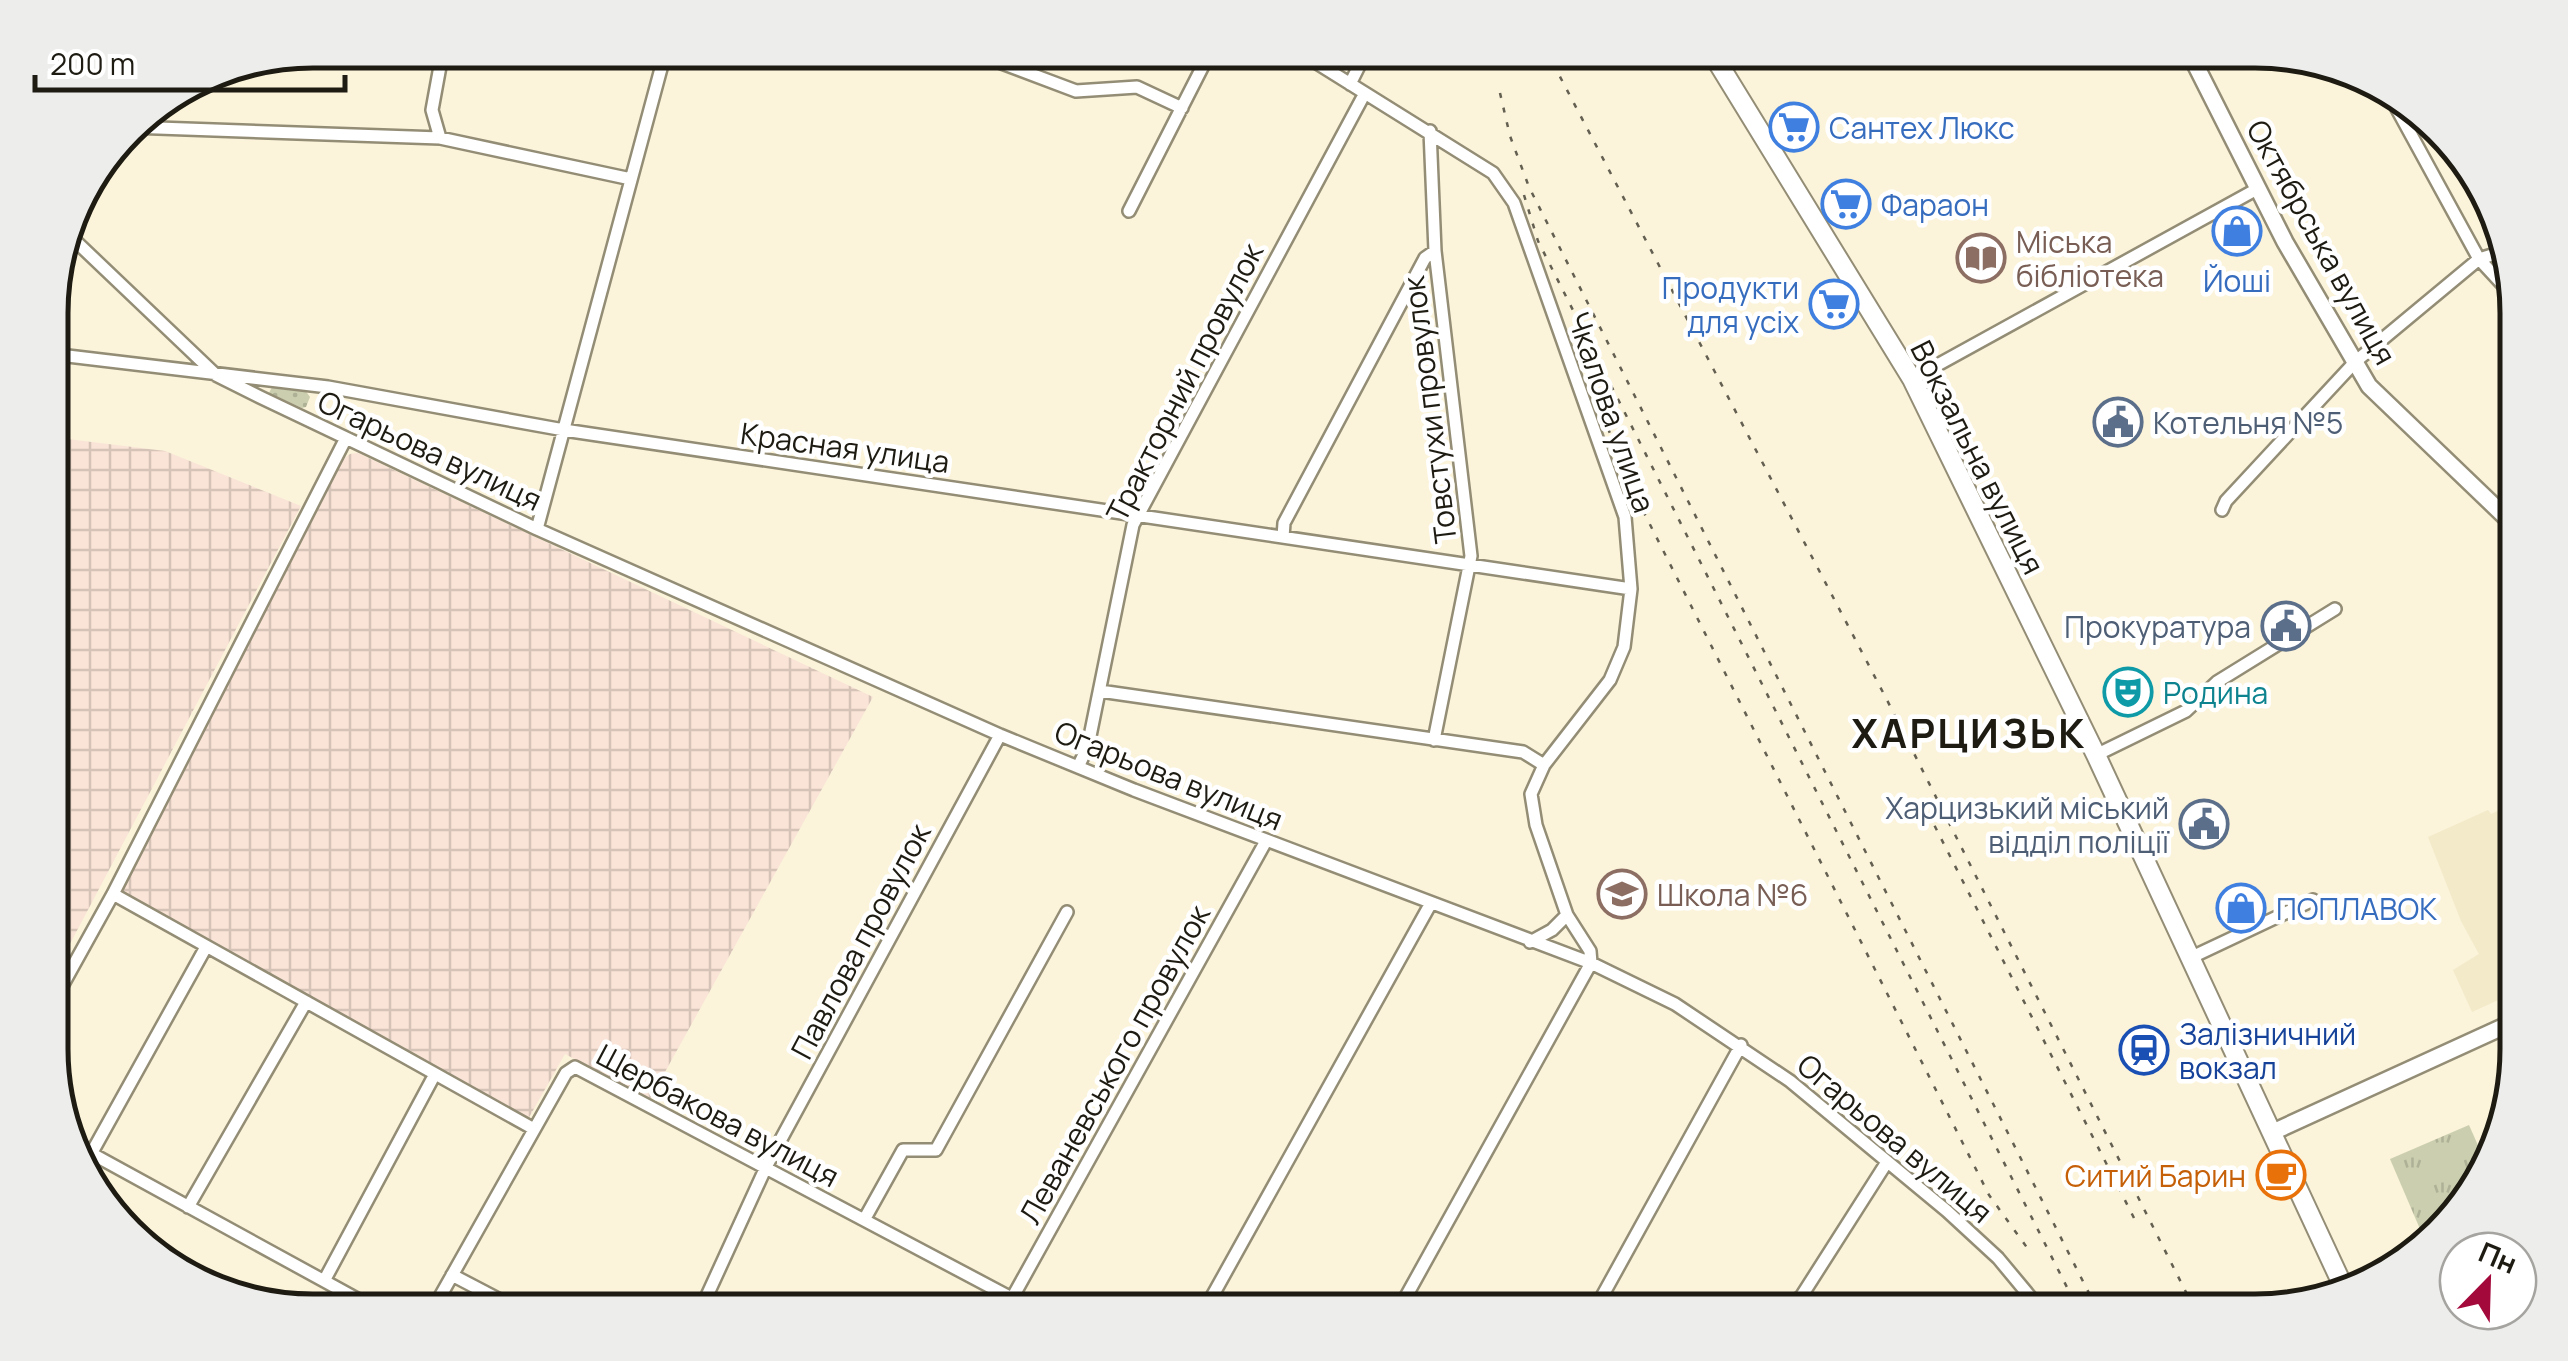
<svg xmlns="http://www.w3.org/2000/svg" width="2568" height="1361" font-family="Manrope,sans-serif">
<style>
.built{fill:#f3eac9}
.industrial{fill:url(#industrial-grid)}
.grass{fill:url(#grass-dots)}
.park{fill:url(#park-tufts)}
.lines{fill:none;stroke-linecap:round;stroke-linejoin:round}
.street-casing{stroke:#948d76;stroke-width:16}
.secondary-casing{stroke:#948d76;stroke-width:20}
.primary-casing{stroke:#948d76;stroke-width:22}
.street{stroke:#fff;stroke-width:11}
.secondary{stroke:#fff;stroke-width:15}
.primary{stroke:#fff;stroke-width:18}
.rail{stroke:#635f51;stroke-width:2.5;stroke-dasharray:5 10;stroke-linecap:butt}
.labels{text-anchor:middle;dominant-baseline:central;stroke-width:9;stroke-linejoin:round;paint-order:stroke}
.shop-label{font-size:30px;fill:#366cbe;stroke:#fff;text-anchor:start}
.education-label{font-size:30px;fill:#785e54;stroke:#fff;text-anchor:start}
.street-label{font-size:30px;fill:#1d1b12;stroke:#fff}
.service-label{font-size:30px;fill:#4e5e75;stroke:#fff;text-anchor:end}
.culture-label{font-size:30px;fill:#0d838f;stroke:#fff;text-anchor:start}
.transit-label{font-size:30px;fill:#164399;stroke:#fff;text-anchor:start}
.food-label{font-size:30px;fill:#c56008;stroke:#fff;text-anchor:end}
.district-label{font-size:40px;font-weight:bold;letter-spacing:2.5px;fill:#1d1b12;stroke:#fff}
.rim{fill:none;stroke:#1d1b12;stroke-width:5}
</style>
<defs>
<pattern id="industrial-grid" width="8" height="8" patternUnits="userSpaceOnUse" patternTransform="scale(2.5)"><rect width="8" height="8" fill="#fae4d7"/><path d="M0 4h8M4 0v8" fill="none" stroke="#d6c3b8"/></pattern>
<pattern id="grass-dots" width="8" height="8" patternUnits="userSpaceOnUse" patternTransform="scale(2.5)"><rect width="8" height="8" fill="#cbcfaf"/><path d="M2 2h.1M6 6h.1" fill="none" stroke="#aeb196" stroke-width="1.8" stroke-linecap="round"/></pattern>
<pattern id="park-tufts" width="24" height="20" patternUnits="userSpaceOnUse" patternTransform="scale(2.5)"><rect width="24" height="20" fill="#cbcfaf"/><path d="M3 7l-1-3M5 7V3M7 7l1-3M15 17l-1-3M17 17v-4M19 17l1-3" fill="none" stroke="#aeb196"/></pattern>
</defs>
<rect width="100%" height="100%" fill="#fbf3da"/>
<!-- built -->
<path class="built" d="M2517,802L2518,991L2472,1012L2453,970L2479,954L2461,921L2428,837L2488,810L2491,814Z"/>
<!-- industrial -->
<path class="industrial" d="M51,437L165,451L301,506L52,978Z
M358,453L873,697L650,1099L565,1054L527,1121L120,894L341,461L350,454Z"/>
<!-- grass -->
<path class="grass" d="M272,387L305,390L310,397L306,407L302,408L269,393Z"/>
<!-- park -->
<path class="park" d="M2469,1125L2488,1168L2431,1233L2423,1236L2390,1159Z"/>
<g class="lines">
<!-- street casing -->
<g class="street-casing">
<path id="street" d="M967,50L1076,91L1137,87L1182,108
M1296,50L1493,173L1514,203L1625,517L1631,589L1624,647L1610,680L1544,765L1531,794L1536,825L1567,915L1552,930L1530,942
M1363,61L1386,50
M1350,84L1367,50
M2394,96L2397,109L2479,259L2516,299
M130,127L440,138L631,179
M1430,131L1435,251L1471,556L1434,740
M440,138L432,110L443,50
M1129,211L1211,50
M67,233L216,375L260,397L537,529L1000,735L1134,790L1591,963L1675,1004L1790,1081L1947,1211L1998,1258L2042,1311
M51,354L328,387L564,430L1631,589
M1912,379L2257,189
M2222,510L2226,501L2355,362L2479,259L2505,251
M537,529L666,50
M1283,537L1284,523L1425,258L1435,251
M1100,691L1523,752L1544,765
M2096,755L2186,711L2217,682L2335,609
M1078,767L1088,746L1133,525L1365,93
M113,894L534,1129
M2192,957L2313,900
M52,1004L113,894L346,438
M76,1145L379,1311
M91,1154L206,947
M188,1207L306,1002
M864,1220L903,1150H936L1067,912
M452,1275L521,1311
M324,1281L435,1074
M1801,1296L1809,1311
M432,1311L566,1073L575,1067L1036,1311
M700,1311L766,1167L1000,735
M1005,1311L1266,841
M1204,1311L1431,903
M1398,1311L1591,963L1590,951L1567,915
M1594,1311L1741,1045
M1792,1311L1887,1162"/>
</g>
<!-- secondary casing -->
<g class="secondary-casing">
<path id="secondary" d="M2188,50L2285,242L2369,386L2517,528
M2273,1132L2518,1020"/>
</g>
<!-- primary casing -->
<g class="primary-casing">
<path id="primary" d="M1710,50L1912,379L2096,755L2343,1286"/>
</g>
<!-- street -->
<use href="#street" class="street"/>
<!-- secondary -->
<use href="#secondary" class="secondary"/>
<!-- primary -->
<use href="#primary" class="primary"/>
<!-- rail -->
<path class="rail" d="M1546,50L1887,700L2195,1310
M1500,93L1510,136L1529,187L2098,1311
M1524,195L1538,241L2079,1311
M1576,344L1628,481L1989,1195L2028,1249
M1921,799L2134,1218"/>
</g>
<!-- icons -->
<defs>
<g id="supermarket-ring" transform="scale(2.5)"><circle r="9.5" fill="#fff" stroke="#3f7fe0" stroke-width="1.5"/><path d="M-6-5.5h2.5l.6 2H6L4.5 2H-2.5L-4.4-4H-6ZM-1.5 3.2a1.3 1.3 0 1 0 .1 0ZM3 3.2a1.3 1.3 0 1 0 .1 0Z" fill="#3f7fe0"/></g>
<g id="shop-ring" transform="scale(2.5)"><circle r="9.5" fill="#fff" stroke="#3f7fe0" stroke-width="1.5"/><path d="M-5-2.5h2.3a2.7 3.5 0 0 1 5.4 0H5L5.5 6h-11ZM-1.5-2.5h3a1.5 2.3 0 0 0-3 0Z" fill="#3f7fe0"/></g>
<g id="library-ring" transform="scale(2.5)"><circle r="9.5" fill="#fff" stroke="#8d6e63" stroke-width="1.5"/><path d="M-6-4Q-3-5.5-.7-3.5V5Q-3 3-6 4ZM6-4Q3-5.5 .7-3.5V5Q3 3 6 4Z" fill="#8d6e63"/></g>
<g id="civic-ring" transform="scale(2.5)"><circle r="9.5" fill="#fff" stroke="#5c6f8a" stroke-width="1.5"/><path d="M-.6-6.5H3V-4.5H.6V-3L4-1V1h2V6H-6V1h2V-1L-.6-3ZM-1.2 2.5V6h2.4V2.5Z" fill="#5c6f8a"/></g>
<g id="theatre-ring" transform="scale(2.5)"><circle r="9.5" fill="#fff" stroke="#0f9aa8" stroke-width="1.5"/><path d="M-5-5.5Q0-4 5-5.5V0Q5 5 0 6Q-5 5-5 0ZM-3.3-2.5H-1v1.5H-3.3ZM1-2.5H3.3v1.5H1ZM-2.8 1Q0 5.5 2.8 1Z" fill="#0f9aa8"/></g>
<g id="school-ring" transform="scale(2.5)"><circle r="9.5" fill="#fff" stroke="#8d6e63" stroke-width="1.5"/><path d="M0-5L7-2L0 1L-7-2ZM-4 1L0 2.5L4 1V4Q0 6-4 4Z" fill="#8d6e63"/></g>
<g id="station-ring" transform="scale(2.5)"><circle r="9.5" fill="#fff" stroke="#1a4fb4" stroke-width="1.5"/><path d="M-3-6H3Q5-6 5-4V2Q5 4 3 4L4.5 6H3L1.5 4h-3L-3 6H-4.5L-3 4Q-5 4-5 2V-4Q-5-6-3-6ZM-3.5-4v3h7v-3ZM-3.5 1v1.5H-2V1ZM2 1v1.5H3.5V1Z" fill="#1a4fb4"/></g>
<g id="cafe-ring" transform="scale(2.5)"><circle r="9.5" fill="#fff" stroke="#e8710a" stroke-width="1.5"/><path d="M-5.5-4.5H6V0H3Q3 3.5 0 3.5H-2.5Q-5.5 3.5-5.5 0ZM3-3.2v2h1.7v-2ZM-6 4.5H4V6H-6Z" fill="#e8710a"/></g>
</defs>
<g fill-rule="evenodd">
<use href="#supermarket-ring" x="1794" y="127"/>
<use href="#supermarket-ring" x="1846" y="204"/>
<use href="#shop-ring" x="2237" y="231"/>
<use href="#library-ring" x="1981" y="258"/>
<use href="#supermarket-ring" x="1834" y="304"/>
<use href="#civic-ring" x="2118" y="422"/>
<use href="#civic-ring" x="2286" y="626"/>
<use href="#theatre-ring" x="2128" y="692"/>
<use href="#civic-ring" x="2204" y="824"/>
<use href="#school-ring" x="1622" y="894"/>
<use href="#shop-ring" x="2241" y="908"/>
<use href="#station-ring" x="2144" y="1050"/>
<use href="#cafe-ring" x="2281" y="1175"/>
</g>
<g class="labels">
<!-- shop labels -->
<g class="shop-label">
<text x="1829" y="127">Сантех Люкс</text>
<text x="1881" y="204">Фараон</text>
<text x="2237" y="280" text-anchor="middle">Йоші</text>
<text x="1799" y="287" text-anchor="end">Продукти<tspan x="1799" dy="34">для усіх</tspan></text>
<text x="2276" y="908">ПОПЛАВОК</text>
</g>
<!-- education labels -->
<g class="education-label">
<text x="2016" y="241">Міська<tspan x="2016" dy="34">бібліотека</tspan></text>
<text x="1657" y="894">Школа №6</text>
</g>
<!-- street labels -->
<g class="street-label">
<text transform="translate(2322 242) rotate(61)">Октябрська вулиця</text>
<text transform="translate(1184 382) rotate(-63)">Тракторний провулок</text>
<text transform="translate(1429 410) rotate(-97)">Товстухи провулок</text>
<text transform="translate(1612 412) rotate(71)">Чкалова улица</text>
<text transform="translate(845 447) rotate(8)">Красная улица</text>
<text transform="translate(430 450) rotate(25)">Огарьова вулиця</text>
<text transform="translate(1978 457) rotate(63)">Вокзальна вулиця</text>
<text transform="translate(1169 775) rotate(22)">Огарьова вулиця</text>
<text transform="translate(860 941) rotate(-62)">Павлова провулок</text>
<text transform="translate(1114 1064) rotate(-61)">Леваневського провулок</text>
<text transform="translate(718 1115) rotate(28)">Щербакова вулиця</text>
<text transform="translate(1895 1138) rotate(40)">Огарьова вулиця</text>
</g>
<!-- service labels -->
<g class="service-label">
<text x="2153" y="422" text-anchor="start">Котельня №5</text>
<text x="2251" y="626">Прокуратура</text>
<text x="2169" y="807">Харцизький міський<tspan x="2169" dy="34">відділ поліції</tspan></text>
</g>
<!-- culture labels -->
<g class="culture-label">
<text x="2163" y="692">Родина</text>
</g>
<!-- transit labels -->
<g class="transit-label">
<text x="2179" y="1033">Залізничний<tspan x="2179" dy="34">вокзал</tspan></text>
</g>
<!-- food labels -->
<g class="food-label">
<text x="2246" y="1175">Ситий Барин</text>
</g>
<!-- district labels -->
<g class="district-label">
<text x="1969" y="732">ХАРЦИЗЬК</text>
</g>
</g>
<!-- crop -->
<path d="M0 0H2568V1361H0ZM313 68H2255A245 245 0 0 1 2500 313V1049A245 245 0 0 1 2255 1294H313A245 245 0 0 1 68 1049V313A245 245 0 0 1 313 68Z" fill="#ededec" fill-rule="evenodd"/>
<path class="rim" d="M313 68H2255A245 245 0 0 1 2500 313V1049A245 245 0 0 1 2255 1294H313A245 245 0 0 1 68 1049V313A245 245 0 0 1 313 68Z"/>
<!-- north arrow -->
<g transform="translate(2488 1281) rotate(23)"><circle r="48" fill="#ffffff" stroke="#a5a4a0" stroke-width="2.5"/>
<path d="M0-8L18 38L0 25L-18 38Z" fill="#a4093c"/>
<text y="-15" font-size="28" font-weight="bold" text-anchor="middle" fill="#1d1b12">Пн</text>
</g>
<!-- scale -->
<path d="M35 75v15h310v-15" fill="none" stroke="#1d1b12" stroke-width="5"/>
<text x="50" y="75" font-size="30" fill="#1d1b12" stroke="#ffffff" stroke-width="8" paint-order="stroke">200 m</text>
</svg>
